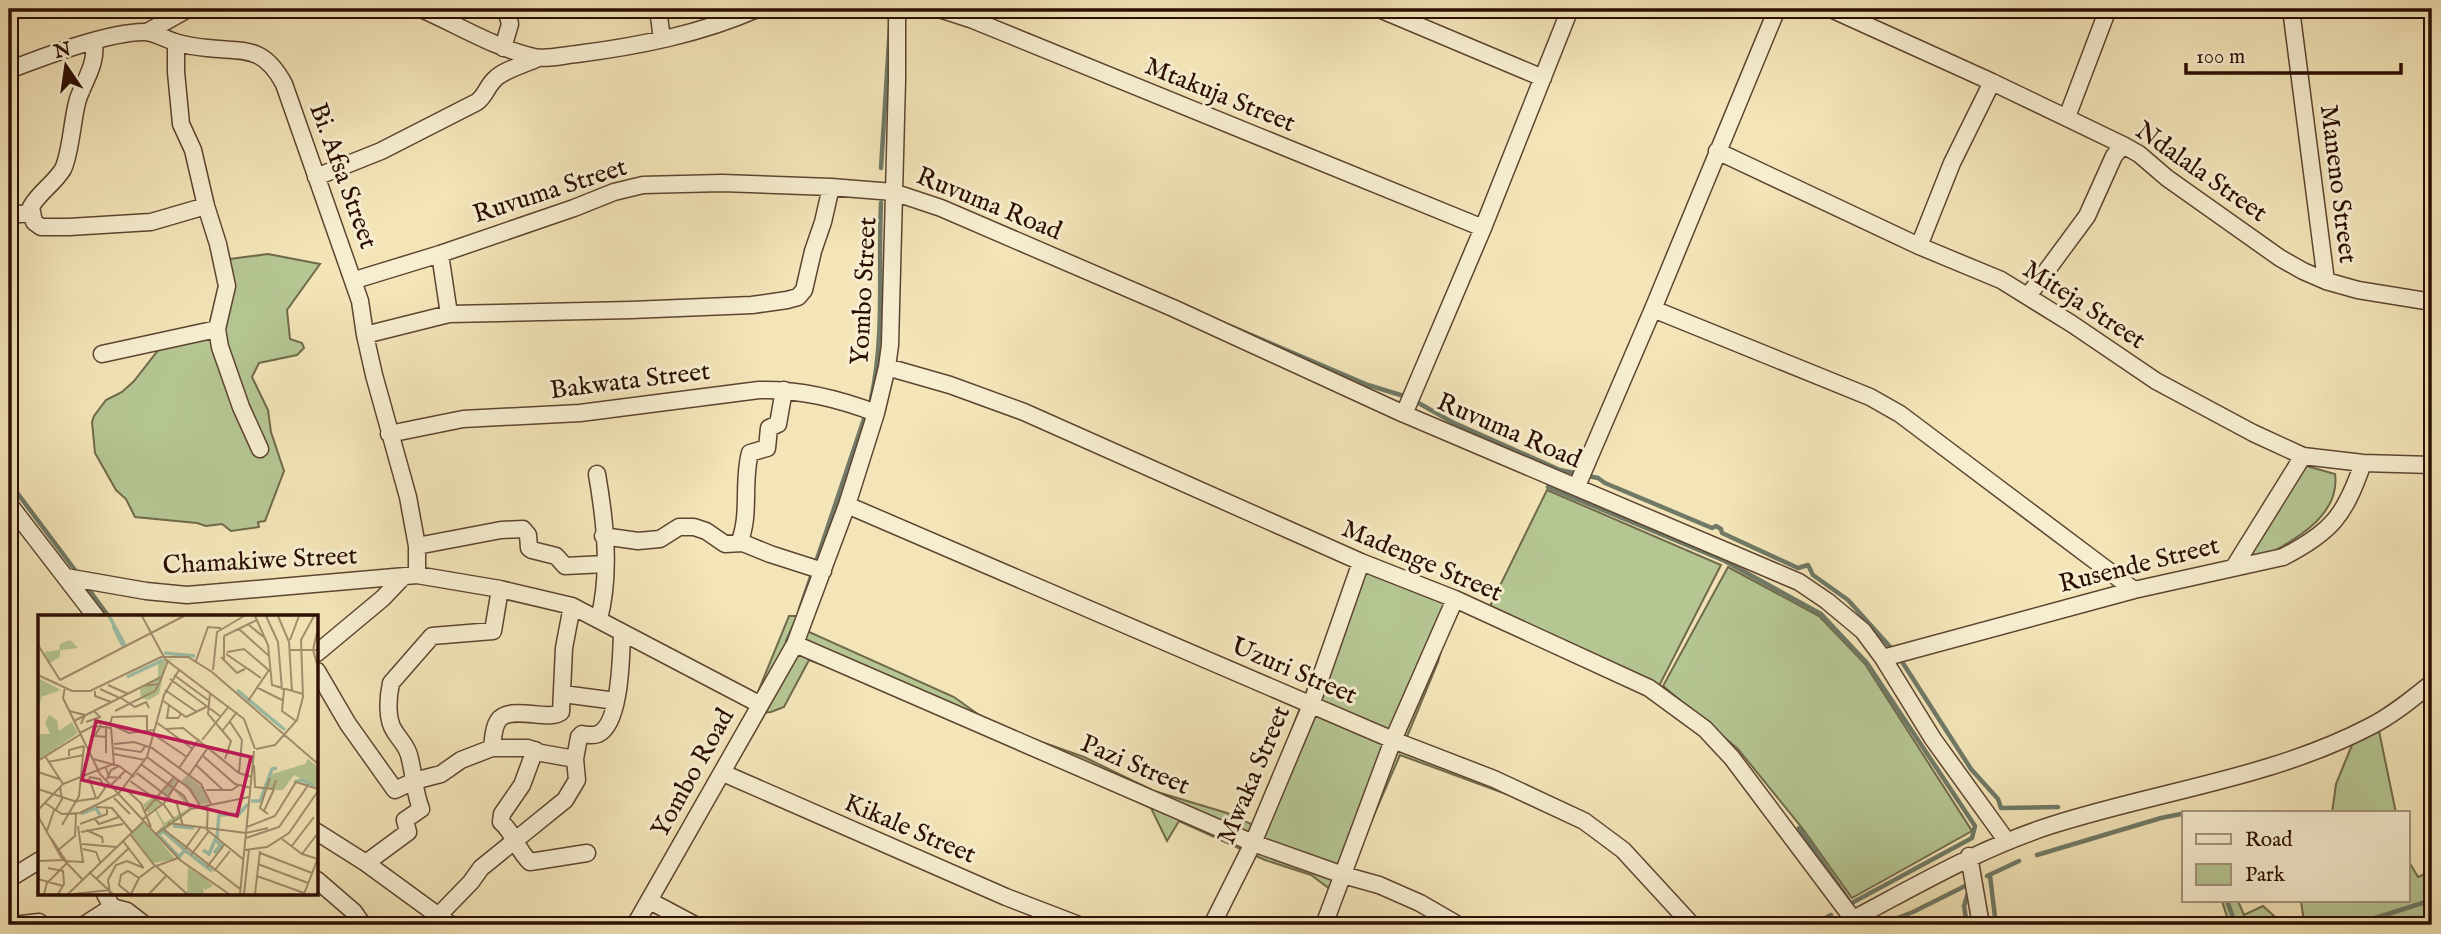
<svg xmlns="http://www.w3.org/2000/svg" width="2441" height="934" font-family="'IM FELL English',serif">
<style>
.green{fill:#b5c693;stroke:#706a4a;stroke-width:2}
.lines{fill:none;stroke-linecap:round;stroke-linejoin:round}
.stream{stroke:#6f7966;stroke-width:4.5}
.minor-casing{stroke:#5d4430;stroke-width:19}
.minor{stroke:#f7eed1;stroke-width:16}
.labels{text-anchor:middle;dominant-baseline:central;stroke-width:6;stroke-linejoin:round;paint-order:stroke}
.street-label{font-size:26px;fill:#2b0e02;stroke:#f7eed1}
.inset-river{fill:none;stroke:#9dc0a9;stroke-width:3.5}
.inset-road{fill:none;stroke:#a38f6f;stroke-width:2}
.view{fill:#c2185b;fill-opacity:0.15;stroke:#c2185b;stroke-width:3.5}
.inset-edge{fill:none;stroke:#2b0e02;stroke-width:3.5}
</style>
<rect width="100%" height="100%" fill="#f3e5b8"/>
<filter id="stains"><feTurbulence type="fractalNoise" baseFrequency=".00286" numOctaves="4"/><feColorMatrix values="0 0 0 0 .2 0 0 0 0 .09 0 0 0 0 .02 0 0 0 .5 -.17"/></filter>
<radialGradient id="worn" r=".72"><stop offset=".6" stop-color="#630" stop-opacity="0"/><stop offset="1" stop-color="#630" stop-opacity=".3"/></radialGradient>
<!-- green -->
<path class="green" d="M268,254L320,264L287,310L290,339L302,343L304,348L297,355L259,363L252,377L268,410L271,432L284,471L265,521L258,522L259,527L231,531L222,524L206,526L197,523L135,517L126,499L116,490L95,453L92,422L94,416L106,400L122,392L134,381L170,335L200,328L219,319L223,260Z
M2303,465L2335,474C2341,516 2292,542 2260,559L2250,552Z
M1547,490L1721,565L1659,686L1489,608Z
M1357,559L1456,597L1438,662L1406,739L1590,822L1634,871L1607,846L1580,827L1517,798L1400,755L1339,896L1311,875L1265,860L1179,821L1167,841L1151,808L1101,784L862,679L809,660L784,707L771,712L749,714L789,616H798L809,632L954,697L982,717L1008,730L1084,757L1154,791L1227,813L1255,826Z
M1728,567L1819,616L1865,664L1972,831L1852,898L1803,829L1738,749L1663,686Z
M2379,731L2396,813H2332L2336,784L2354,740Z
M2408,860L2418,877L2432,871V925H2292L2304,922L2301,901H2408Z
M2222,901H2238L2244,915L2263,906L2284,925H2222L2228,920Z"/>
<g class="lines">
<!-- stream -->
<path class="stream" d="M881,168L890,26
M1230,326L1368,385L1407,397
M871,399C885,335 878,269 881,203
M1415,401L1452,422L1560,470L1598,478L1605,483L1712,528L1716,526L1721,529L1722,533L1798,568L1808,565L1813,575L1848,600L1893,650
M9,482L78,574
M1548,487L1725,561L1821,614L1867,663L1975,826L1972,838L1848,905
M815,565L864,419
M87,587L109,617
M800,609L811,577
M787,641L795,624
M1899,657L1971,769L1998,799L2001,808L2058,807
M1799,828L1848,899
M2037,855L2161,818L2186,813
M1987,876L2019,861
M1990,876L1996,925
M2227,901L2236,925
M1813,925L1831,915
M1879,925L1913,912L1967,885
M1967,925L1964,906L1968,893
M2353,925L2432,900"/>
<!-- minor casing -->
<g class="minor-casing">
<path id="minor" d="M421,9C458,25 495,48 534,57C547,60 564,55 577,54C639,46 700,34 757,9
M658,9L662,39
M939,9L973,20L1483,228
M1379,9L1543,78
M1831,9L1992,82L2123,145L2139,154L2167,178L2280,258L2303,271L2326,281L2358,290L2432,302
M2291,9L2326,281
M147,32L188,9
M94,42C97,64 85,79 78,99C72,119 71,153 63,169C54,184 39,192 31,207L34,222L41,227H69L151,222L206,206
M176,43V72L181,124L193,150L206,206L218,244L227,286L217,329L220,347L241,407L260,449
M503,48L510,24L506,9
M9,70C43,57 108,32 144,32C154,32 165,39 175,42C185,45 196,47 207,48C245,52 263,45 284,84L360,301L365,335L374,375L408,497L417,546V575
M2067,117L2108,9
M1717,151L1919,246L2001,280L2072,324L2156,381L2253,433L2303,456L2363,463L2432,465
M316,177L381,151L477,102C486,95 487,86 495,79C503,70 526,64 538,58
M9,215L31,213
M1919,246L1952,163L1992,82
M440,254L449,314
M355,280L440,254L574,208L614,192L643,185L722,183L831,187L893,192L941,208L1173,308L1404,414L1799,582L1827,601L1863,631L1883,658L1933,739L2006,840
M2028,296L2087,216L2114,156L2123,145
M1653,309L1870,397L1900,414L2134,590
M365,335L449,314L631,310L752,305L787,300L798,297L804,290L813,251L823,222L831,187
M102,354L217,329
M887,367L950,385L1024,412L1361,562L1455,599L1649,688L1705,729L1732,758L1853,919
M1404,414L1483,228L1570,9
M389,434L463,419L580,413L759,390C800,389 837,398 876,413
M597,474C605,520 611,573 599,619
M1577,486L1653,309L1777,9
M9,504L96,617
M847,505L1393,740L1494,779L1584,821L1623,850L1692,925
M603,536L638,541L660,539L679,527H694L706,531L725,544L743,543L770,554L823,571
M739,543C751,515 742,482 750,453L767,448L769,428L778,424L784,390
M417,546L501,530L523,529L528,535L529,548L532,550L556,556L565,566L605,564
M2234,567L2303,456
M66,577L146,591L187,595L417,575L500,589L572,606L759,704
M795,644L1253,843L1343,875L1379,885L1420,903L1458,925
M317,653L383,598L402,578
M1883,658L2134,590L2283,557C2332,532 2345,515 2363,463
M317,671L348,724L395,790L414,781L441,774L461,760L492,748H528L541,753L575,759
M563,694L616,701
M492,748C493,740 493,728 498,721C508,704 550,722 561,712L564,648L572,606
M535,750L522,785L502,814L501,822C514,833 517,850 530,862L587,853
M723,773L1006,897L1079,925
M317,832L366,863L451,925
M1969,856L1981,925
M366,863L408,832L405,820L421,809C414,791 414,773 409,755C406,745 400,740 395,732C386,720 388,697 391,683L432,636L493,631L500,589
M9,879L40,860
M317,880L354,912L363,925
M105,894L112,907L127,911L145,925
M650,901L695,925
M438,916L471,882L481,868L565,800L577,780L575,759L579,737L582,734C587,735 593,736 598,734C621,724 621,655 622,634
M14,925L39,922L42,925
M84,925L112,907
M635,925L795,644L847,505L876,413L887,367L890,345L897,80V9
M1212,925L1253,843L1311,705L1361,562
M1324,925L1393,740L1455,599
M1842,925C1911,889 1977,849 2052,825C2158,791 2272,778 2371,726C2393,715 2413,698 2432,683"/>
</g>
<!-- minor -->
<use href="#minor" class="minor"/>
</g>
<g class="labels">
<!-- street labels -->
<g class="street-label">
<text transform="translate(1220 95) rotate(22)">Mtakuja Street</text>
<text transform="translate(2201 172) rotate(35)">Ndalala Street</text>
<text transform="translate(343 176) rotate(70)">Bi. Afsa Street</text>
<text transform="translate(2338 184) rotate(83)">Maneno Street</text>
<text transform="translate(550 191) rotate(-18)">Ruvuma Street</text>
<text transform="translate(989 204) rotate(22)">Ruvuma Road</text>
<text transform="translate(864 291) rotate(-87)">Yombo Street</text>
<text transform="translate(2084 305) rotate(33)">Miteja Street</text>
<text transform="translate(630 381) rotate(-7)">Bakwata Street</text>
<text transform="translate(1509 431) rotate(23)">Ruvuma Road</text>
<text transform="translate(260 561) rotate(-3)">Chamakiwe Street</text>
<text transform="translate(1422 561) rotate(23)">Madenge Street</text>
<text transform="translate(2139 565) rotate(-14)">Rusende Street</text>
<text transform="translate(1294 671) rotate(23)">Uzuri Street</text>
<text transform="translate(1135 765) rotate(23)">Pazi Street</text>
<text transform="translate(693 773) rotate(-61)">Yombo Road</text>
<text transform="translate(1254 775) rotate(-67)">Mwaka Street</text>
<text transform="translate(910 829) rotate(23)">Kikale Street</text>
</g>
</g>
<!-- overview -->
<g transform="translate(38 615)">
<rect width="280" height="280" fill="#f3e5b8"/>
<path d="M32,25L40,33L22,35V42L10,49L7,37L21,35L22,29ZM137,44L128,47L121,79L111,85L103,83L102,74L120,63V46ZM0,63L23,75L3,82L0,102ZM11,100L19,105L21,116L34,107L40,118L0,146V119H12L7,108ZM270,144L280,152V173L256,160L245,175H230L231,160L267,149ZM99,157L125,177L136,161L141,165L136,174L147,182L154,194L119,222L137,244L115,248L93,219L105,207L117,219L125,210L116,194L110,198L105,190L115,182L123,188L118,193L126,208L151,193L136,175L130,182L99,160L95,162ZM149,160L164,172L171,188L162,190L143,166ZM150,252L167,263L175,271L167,275L165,271L166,279H149Z" fill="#b5c693"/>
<path class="inset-river" d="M71,1L87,30M75,11L85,31M126,38L157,41M89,62L125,45M199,75L247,115M256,167L264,165L276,171M213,186H222L234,154L239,153M43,199L58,193L62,200M135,211L156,213M125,216L147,235L141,242L120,220ZM179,223L181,200L201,199L210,189M165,235L171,239L177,225L183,230L176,238M148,236L174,256"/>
<path class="inset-road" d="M104,1L127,44L206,104L217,134M217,1L230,30L234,70L265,79M228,1L240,27L244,75M240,1L251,27L254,77M211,10L228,24M280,13L275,35L280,52M201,14L231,41M186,21L219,5M252,25L261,1M0,30L22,65M252,35H280M189,37L206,34L233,57M188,39L223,63M183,42L199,58L207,54M158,46L170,12L183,13M186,46V21M175,55L179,17L206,1M0,60L34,76H52L123,42H150L174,57L280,149M136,60L170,85M132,64L182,101M22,65L146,1M70,70L90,79M104,71L121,69L130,46M27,72L25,83L62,159L142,245L191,279M218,72L244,85M62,74L82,83M127,75L159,97M246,75L244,96L258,106M57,76V81L73,87M172,78L170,99L193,126L187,144M83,83L97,92L108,87L111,93M124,85L148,102L168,92M210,86L231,55M131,90L129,103H140L143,99M31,96L47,100L43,109M77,96L117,76L121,69M36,106L123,62M48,107L62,102L56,96M118,107L155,134M192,107L204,125L201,157M72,109L74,102L109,101V117M72,109L91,118L116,115M63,110L57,121L68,122M128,114L145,113L201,158L214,162M185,115L199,97M42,118L55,111L73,113L76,149M115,119L149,142M164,125L191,91M76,129L96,127L114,133L163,169L173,189M76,133L103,137L108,130M218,134L237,130L259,105L265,82L263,25L276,1M68,138V111M76,139L107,145M7,141L25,169M31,141V135L46,131M165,141L197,169L213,173M109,142L152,174L162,191M55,144L81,151L96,162M0,146L43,119M10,147L46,140M104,150L146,181L153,194M158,150L185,175M216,150L217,172L235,174L238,165M68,153L71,162L83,163M141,153L161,124M0,157L21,164M99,158L139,189L145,211M151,160L171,131M51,163L58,183M68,166L73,155L81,151M92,166L126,190L136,204M72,171L88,155M86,173L103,188L113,212M0,174L39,187M168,175H194L201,170M76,183L92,199M39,186L60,183L67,173L62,164L51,162M7,188L24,199L42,198L80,179L109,142L126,80L141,55M58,192L74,193L94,217M0,195L25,169L75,149M17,196L24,184L22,172M107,196L136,162M226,196L236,174M230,199L222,193L232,163M0,201L23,242L44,264M56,203L61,209L81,202M105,204L126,188L141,165M130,208L208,218L230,213M42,209L69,199V194M24,210L41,181L46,131M209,212L237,201L258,167L280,174M124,213L202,274M168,214L206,245M169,214L170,189M48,215L64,222L65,228M9,216L16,195M43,217L85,209M92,219L116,250M118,219L153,194L211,182M13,223L28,246M208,223L241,212L271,169M244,224L264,239L280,244M85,226L105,252M44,229L78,232M253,232L276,202M45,234L58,237L62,247M147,234L162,213M207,235L229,232L251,218L280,176M19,236L37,221L38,199M222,238L274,258M264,239L280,218M153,240L171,216M140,243L118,251L149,279M0,246L25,245M27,246L45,247L40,211M220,249L270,268M169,252L186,230M10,253L25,256L26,269L20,279M176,256L192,236M51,257L75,279M219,261L266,278M0,264L25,271M58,264L91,233M6,279L9,268L29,248M30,279L106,206M36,279L71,275M72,279L70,265L78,250L89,246L106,253M92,279L81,270L83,260L90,256L101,263M93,279L101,263L118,250M111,279L128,261M202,279L216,136M206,279L211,234M217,279L222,236M266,279L280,243"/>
<path class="view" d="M58,106L213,142L199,201L44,165Z"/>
<rect width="280" height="280" class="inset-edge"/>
</g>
<!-- margin -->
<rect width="2441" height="934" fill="none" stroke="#f3e5b8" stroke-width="35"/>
<rect x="10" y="10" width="2420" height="913" fill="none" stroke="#2b0e02" stroke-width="3.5"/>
<rect x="18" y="18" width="2406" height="899" fill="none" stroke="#2b0e02" stroke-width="2"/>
<!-- legend -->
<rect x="2182" y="811" width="228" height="91" fill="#f7eed1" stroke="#a5947e" stroke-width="2"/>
<rect x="2196" y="834" width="35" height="10" fill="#f7eed1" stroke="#a5947e" stroke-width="2"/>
<text x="2245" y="846" font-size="21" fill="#2b0e02">Road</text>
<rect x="2196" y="864" width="35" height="21" fill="#b5c693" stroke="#a5947e" stroke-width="2"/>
<text x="2245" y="881" font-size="21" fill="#2b0e02">Park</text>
<!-- north arrow -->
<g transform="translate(66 66) rotate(347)" stroke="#f7eed1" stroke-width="5" paint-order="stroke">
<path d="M0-5L12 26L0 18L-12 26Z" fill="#2b0e02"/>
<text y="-10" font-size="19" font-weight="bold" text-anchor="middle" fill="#2b0e02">N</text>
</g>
<!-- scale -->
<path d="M2186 63v10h215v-10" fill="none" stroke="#2b0e02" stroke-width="3.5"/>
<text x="2196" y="63" font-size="21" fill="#2b0e02" stroke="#f7eed1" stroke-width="5" paint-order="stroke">100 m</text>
<rect width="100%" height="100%" filter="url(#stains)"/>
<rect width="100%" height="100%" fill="url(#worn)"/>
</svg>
